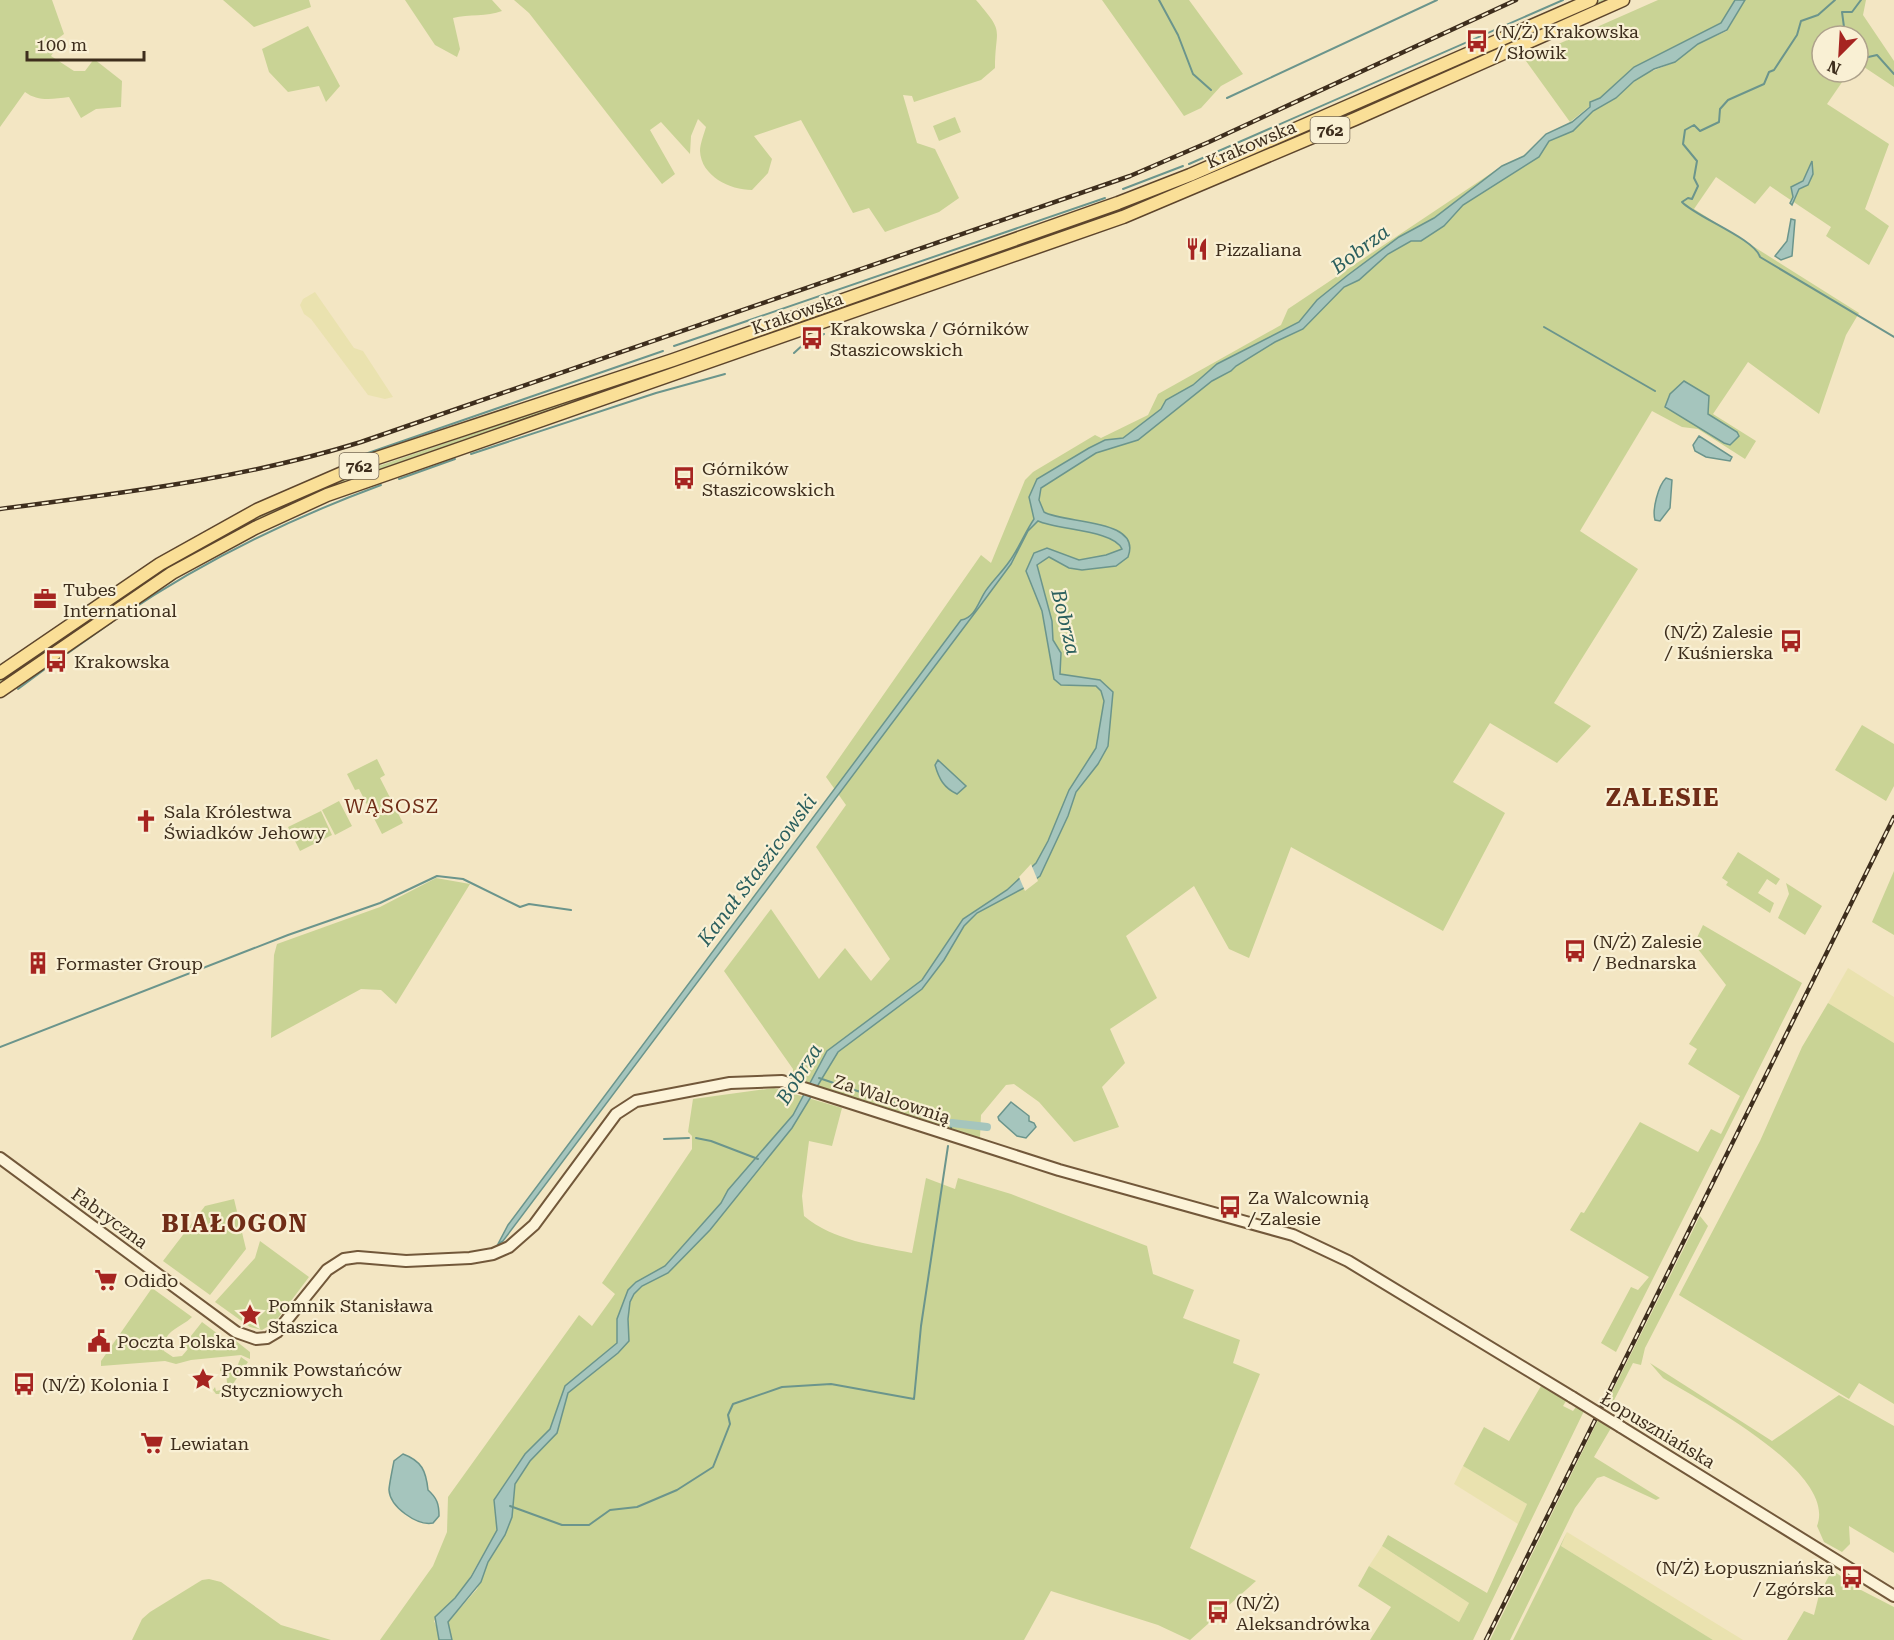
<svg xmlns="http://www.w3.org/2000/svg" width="1894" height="1640" font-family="'Roboto Serif',serif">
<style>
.farmland{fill:#eae2af}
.green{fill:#c9d395}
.water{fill:#a5c5bd;stroke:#6b958c;stroke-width:1.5}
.pier{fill:#f3e6c3}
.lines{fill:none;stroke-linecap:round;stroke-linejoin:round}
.stream{stroke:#6b958c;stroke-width:2}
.canal{stroke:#a5c5bd;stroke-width:8}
.secondary-casing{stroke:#72583a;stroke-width:14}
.primary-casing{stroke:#5d452c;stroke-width:15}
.secondary{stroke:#fcf3d8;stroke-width:10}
.primary{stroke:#fadf97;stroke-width:12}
.rail-casing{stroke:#3e2e1d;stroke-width:4.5}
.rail{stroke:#f9f0d4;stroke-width:2;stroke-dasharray:7;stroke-linecap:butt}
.secondary-bridge-casing{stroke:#72583a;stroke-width:14;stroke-linecap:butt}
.secondary-bridge{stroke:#fcf3d8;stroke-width:10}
.labels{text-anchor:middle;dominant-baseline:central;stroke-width:4.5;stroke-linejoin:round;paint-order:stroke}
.shield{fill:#f9f0d4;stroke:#766854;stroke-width:1.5}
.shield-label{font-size:16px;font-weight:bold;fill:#3e2e1d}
.poi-label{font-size:18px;fill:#3e2e1d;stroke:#f9f0d4;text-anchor:start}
.street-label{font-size:18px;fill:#3e2e1d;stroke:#f9f0d4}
.water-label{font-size:20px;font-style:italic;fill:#2b5f5e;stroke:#f9f0d4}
.neighbourhood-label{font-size:20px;letter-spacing:1.5px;fill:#702d17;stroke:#f9f0d4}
.district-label{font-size:24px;font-weight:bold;letter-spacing:1.5px;fill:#702d17;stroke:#f9f0d4}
</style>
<rect width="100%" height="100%" fill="#f3e6c3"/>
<!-- farmland -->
<path class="farmland" d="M315,292L354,348L363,351L393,397L385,399L368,395L311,319L304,314L300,305L303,299Z
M1848,968L1894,997V1043L1828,1003Z
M1463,1466L1527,1504L1518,1524L1454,1484Z
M1567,1532L1743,1640H1713L1561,1546Z
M1382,1546L1469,1603L1459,1622L1369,1566Z"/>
<!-- green -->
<path class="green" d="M0,0H52L64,34L53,42L55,50L51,56L74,71H85L94,59L122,81L121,107L96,109L81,118L69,97C53,99 38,102 25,92L0,127Z
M223,0H309L311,7L254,27Z
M405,0H492L502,11C487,17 469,14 453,18L460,49L457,57L435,45Z
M514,0H976C1006,35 995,26 995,68L981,80L914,102L912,96L903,95L917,143L935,149L959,198L939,212L885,232L869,208L853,213L801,120L754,136L772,159L768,173L752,190C730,190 701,176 700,151C700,144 704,134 706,127L698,119L691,136L690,154L661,122L650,130L675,174L662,184L529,13Z
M1102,0H1189L1243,74L1221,86L1201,108L1184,116Z
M1601,0H1612L1196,182L1194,178Z
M1658,0H1735L1721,23L1634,67L1600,98L1590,101V106L1570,122L1526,61L1538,53Z
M1745,0H1866L1863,15L1894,61V87L1858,63V36H1822V72H1849L1827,104L1889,144L1865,209L1889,226L1869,265L1826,236L1831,227L1770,186L1755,204L1716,177L1694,209L1859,313L1846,335L1819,414L1748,362L1713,414L1756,441L1745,459L1698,429L1682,427L1652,411L1580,531L1638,569L1554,703L1591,726L1557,763L1490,723L1453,782L1505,813L1443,931L1291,847L1249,958L1229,949L1194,886L1126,936L1157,998L1110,1029L1125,1063L1102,1087L1119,1127L1074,1142L1039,1102L1014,1084L1006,1085L981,1115L980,1138L819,1088L793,1075V1069L724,971L771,909L819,979L845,948L871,981L890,959L816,847L846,805L826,777L981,555L991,563L1025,480L1033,472L1095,435L1101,438L1148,415L1158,394L1281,325L1288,309L1502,166L1524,156L1539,143L1543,149L1549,141L1573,131L1593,111L1616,98L1640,76L1675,62L1698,44L1727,31Z
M308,26L340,86L326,102L319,86L288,92L269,72L262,49Z
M955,117L961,132L939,141L933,126Z
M1116,209L1114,214L1090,223L929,279L959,266Z
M734,344H745L417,458L152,580L0,684V678L159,569L262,513L364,471Z
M1862,725L1894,744V786L1886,801L1835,770Z
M377,759L385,775L380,778L403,823L382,834L359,789L355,790L347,774Z
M339,801L352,826L335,835L322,810Z
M321,811L332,835L300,851L288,827Z
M1738,852L1780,879L1776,885L1767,879L1758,893L1774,903L1770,913L1726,885L1728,882L1722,878Z
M1894,871V935L1872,922Z
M436,878L470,884L396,1004L381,990L361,989L271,1038L274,955L277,944L380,907Z
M1786,883L1822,906L1805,935L1778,918L1789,894Z
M1703,925L1802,983L1616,1352L1601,1343L1631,1287L1638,1290L1649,1277L1570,1230L1581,1212L1584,1213L1640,1122L1698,1152L1711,1129L1721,1134L1740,1096L1688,1064L1697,1049L1689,1044L1726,985L1694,944Z
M1828,1003L1894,1043V1404L1859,1383L1849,1399L1679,1295L1760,1141L1802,1047Z
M774,1088L842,1108L832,1146L809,1141L802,1196L804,1216C834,1241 874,1245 912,1253L926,1178L955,1189L958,1178L1011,1194L1147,1246L1153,1274L1194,1290L1183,1318L1240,1340L1233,1363L1260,1374L1190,1548L1256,1581L1190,1640L1158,1625L1051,1591L1024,1640H452L448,1622L477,1589L488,1562L505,1535L511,1517L515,1484L530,1461L557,1433L550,1429L525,1454L494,1499L497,1530L465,1586L434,1621L439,1632V1640H380L433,1566L447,1532L448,1497L579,1315L592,1326L615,1294L602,1283L692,1149V1136L688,1132L693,1099Z
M234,1199L246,1249L210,1295L163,1261L205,1206Z
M1700,1216L1708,1226L1645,1348L1641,1365L1633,1363L1611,1406L1606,1404Z
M260,1241L309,1277L275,1322L262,1330L250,1327L215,1302L255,1258Z
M152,1288L192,1317C180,1329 163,1329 164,1351L173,1357L182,1356L188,1349L183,1346L202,1322L230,1343L236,1341L250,1352V1359L241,1355L191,1360L176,1364L165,1361L101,1366V1361Z
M241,1357L248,1362L226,1394H216L213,1390L215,1387L216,1391L221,1390L222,1384L227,1383L226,1371H220L221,1367L224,1365L226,1370L236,1369Z
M1650,1363L1772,1441L1839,1395L1894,1426V1553L1849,1526L1850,1544L1842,1552L1824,1542L1817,1526C1838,1472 1700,1401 1663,1378Z
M1541,1386L1566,1401L1563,1406L1573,1411L1576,1407L1584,1411L1473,1640H1370L1391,1607L1358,1586L1369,1566L1459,1622L1469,1603L1382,1546L1388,1535L1487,1593L1527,1504L1463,1466L1484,1427L1509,1441Z
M1598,1420L1611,1428L1594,1457L1660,1498L1656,1500L1604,1476L1597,1478L1575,1508L1510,1640H1490Z
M1567,1532L1561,1546L1713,1640H1513Z
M1832,1570L1861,1590L1894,1607V1640H1787L1804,1611L1814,1615L1819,1595Z
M209,1579L221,1582L281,1625L331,1640H132L142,1619L150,1612L202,1580Z"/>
<!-- water -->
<path class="water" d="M1735,0H1745L1727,30L1698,44L1675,62L1654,69L1634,81L1616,98L1593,111L1573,131L1549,141L1539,157L1463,205L1444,226L1421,241H1411L1388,254L1359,280L1344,287L1303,329L1275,342L1236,366L1231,371L1212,381L1138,440L1096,453L1041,488L1039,500L1044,512C1064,524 1143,518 1128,557L1116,566L1082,570L1069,568L1049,557L1037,565L1052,621L1053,640L1061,653L1060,674L1100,680L1113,692L1108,746L1098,764L1076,792L1068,816L1040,876L1022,889L977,913L964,926L944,960L922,989L838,1052L792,1128L710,1230L668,1273L642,1286L634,1294L630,1302L628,1319L629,1341L618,1353L568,1393L557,1433L530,1461L515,1484L512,1517L505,1535L488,1562L481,1582L448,1622L452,1640H439L435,1617L455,1598L471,1577L497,1530L494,1500L525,1454L550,1429L565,1386L617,1343V1319L628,1290L636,1282L665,1266L721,1203L728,1190L793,1115L827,1051L922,980L963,919L1007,890L1036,863L1048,841L1069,790L1096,748L1104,701L1101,691L1096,686L1061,685L1054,679L1042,611L1026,571L1034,553L1047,548L1079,560L1106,555L1122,549C1114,530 1057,530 1038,521L1028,531L1011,564L980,606L503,1241L498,1244L508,1225L961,620C976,618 979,599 987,589C995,578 1006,568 1013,556C1021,543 1026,531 1034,519L1029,497L1037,479L1089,448L1105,440L1123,438L1161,409L1166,400L1193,385L1217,364L1299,322L1317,300L1348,275L1399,237L1434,218L1502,166L1524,156L1546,134L1572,122L1590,107V102L1600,98L1634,67L1721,23Z
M1812,161L1813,174L1808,185L1799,189L1792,205L1790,203L1793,197L1791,187L1803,181Z
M1791,219L1795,220L1792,256L1781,260L1775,256L1787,241Z
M1684,381L1709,396L1708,414L1737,432L1739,436L1730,445L1724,443L1665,407L1670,394Z
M1699,436L1732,457L1730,461L1706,457L1695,451L1693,445Z
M1666,478L1672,480L1670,508L1660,521L1655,520C1652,510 1658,486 1666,478Z
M938,760L966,786L957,794C944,788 939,779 935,765Z
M1011,1102L1029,1116V1121L1034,1123L1036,1127L1026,1138L1017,1136L999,1120L998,1117Z
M403,1454C422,1461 426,1471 428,1490C437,1498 439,1504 439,1516L433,1523C417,1526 390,1507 389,1490C389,1486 393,1466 394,1461Z"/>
<!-- pier -->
<path class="pier" d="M1031,864L1038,881L1025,891L1019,877Z"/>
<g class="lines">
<!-- stream -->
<path class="stream" d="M1159,0L1178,35L1193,74L1211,90
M1835,0L1818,15L1801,21L1797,35L1774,70L1769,72L1764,84L1728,100L1720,109L1719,122L1700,131L1694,125L1685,130L1683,144L1697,161L1694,178L1698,186L1692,199L1688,198L1682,202C1696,217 1755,239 1760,257L1894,337
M1853,36L1844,27L1842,12H1852L1861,0
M1858,39L1862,41L1861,54L1864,58L1877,55L1894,74
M1227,98L1437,0
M1189,164L1563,0
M1123,189L1183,166
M1544,327L1655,391
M674,346L1105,198
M794,353L806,342L824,334
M471,454L656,393L725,374
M345,461L663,351
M399,479L455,459
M122,616C203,561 289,519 381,485
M68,653L112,622
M18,689L45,669
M0,1047L288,935L380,903L437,876L463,879L520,907L529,904L571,910
M819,1078L952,1123L951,1128
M696,1138L711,1141L758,1159
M664,1139L689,1138
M510,1506L562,1525H589L610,1510L637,1507L677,1490L713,1467L730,1424L728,1415L733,1404L782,1387L831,1384L914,1399L921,1326L948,1146"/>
<!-- canal -->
<path class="canal" d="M952,1123L987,1127"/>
<!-- secondary casing -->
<g class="secondary-casing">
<path id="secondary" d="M0,1158L236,1332L256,1339L267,1338L277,1332L327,1270L344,1259L358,1257L406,1261L470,1258L493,1254L509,1247L534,1225L616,1114L636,1101L730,1083L782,1081L1059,1170L1293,1235L1348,1261L1572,1397
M1621,1427L1894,1596"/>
</g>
<!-- primary casing -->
<g class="primary-casing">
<path id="primary" d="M0,673L160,564L257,510L377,458L673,360L1118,203L1190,175L1591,0
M0,691L172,573L255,528L327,495L1123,217L1355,119L1623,0"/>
</g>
<!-- secondary -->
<use href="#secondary" class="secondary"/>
<!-- primary -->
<use href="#primary" class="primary"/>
<!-- rail casing -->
<g class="rail-casing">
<path id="rail" d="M0,509C122,493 243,479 361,442L1130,176L1209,142L1516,0
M1486,1640L1894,817"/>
</g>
<!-- rail -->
<use href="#rail" class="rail"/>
<!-- secondary-bridge casing -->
<g class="secondary-bridge-casing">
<path id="secondary-bridge" d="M1572,1397L1621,1427"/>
</g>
<!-- secondary-bridge -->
<use href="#secondary-bridge" class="secondary-bridge"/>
</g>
<!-- icons -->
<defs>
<g id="bus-bare" transform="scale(1.8)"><path d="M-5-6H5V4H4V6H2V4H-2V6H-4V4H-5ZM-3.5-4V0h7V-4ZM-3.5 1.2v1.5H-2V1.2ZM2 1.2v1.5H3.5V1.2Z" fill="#a62420" stroke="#f9f0d4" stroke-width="2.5" paint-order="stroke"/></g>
<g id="restaurant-bare" transform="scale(1.8)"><path d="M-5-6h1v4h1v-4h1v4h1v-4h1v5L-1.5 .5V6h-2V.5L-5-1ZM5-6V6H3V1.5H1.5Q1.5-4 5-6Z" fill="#a62420" stroke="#f9f0d4" stroke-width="2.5" paint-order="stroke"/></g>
<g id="office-bare" transform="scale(1.8)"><path d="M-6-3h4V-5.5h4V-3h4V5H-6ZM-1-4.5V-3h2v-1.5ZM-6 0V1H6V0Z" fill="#a62420" stroke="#f9f0d4" stroke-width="2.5" paint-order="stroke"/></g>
<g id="church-bare" transform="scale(1.8)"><path d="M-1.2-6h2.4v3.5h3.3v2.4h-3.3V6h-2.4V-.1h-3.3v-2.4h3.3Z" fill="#a62420" stroke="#f9f0d4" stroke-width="2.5" paint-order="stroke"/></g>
<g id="building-bare" transform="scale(1.8)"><path d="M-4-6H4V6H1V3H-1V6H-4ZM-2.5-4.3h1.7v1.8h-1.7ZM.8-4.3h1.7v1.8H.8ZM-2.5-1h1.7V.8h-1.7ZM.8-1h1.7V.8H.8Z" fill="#a62420" stroke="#f9f0d4" stroke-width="2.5" paint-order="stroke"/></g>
<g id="supermarket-bare" transform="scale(1.8)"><path d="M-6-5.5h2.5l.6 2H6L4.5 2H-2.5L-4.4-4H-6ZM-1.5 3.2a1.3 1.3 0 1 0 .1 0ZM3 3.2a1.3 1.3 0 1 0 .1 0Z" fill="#a62420" stroke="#f9f0d4" stroke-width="2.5" paint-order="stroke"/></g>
<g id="sight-bare" transform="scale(1.8)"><path d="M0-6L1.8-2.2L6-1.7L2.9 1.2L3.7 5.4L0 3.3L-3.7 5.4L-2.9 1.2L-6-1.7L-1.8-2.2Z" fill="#a62420" stroke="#f9f0d4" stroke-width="2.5" paint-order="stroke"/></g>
<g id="civic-bare" transform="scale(1.8)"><path d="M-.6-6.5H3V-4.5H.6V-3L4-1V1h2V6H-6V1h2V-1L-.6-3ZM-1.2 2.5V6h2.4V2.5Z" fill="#a62420" stroke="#f9f0d4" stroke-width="2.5" paint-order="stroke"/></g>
</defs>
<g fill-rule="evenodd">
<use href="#bus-bare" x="1477" y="41"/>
<use href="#restaurant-bare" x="1197" y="249"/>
<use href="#bus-bare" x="812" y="338"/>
<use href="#bus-bare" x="684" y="478"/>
<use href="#office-bare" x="45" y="599"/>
<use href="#bus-bare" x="1791" y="641"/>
<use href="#bus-bare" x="56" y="661"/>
<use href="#church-bare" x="146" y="821"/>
<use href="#bus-bare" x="1575" y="951"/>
<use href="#building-bare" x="38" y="963"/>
<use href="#bus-bare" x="1230" y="1207"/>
<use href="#supermarket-bare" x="106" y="1280"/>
<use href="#sight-bare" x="250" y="1315"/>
<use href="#civic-bare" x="99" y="1341"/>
<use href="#sight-bare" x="203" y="1379"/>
<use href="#bus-bare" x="24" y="1384"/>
<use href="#supermarket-bare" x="152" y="1443"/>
<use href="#bus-bare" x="1852" y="1577"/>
<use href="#bus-bare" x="1218" y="1612"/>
</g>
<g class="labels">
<!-- shield labels -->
<g class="shield">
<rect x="1310.5" y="117" width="39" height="26" rx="4.5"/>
<rect x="339.5" y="453" width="39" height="26" rx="4.5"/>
</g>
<g class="shield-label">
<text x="1330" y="130">762</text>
<text x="359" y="466">762</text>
</g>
<!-- poi labels -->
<g class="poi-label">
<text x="1495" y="31">(N/Ż) Krakowska<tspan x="1495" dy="21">/ Słowik</tspan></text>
<text x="1215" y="249">Pizzaliana</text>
<text x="830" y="328">Krakowska / Górników<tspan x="830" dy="21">Staszicowskich</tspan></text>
<text x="702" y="468">Górników<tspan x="702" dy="21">Staszicowskich</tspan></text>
<text x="63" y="589">Tubes<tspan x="63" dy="21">International</tspan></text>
<text x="1773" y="631" text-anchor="end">(N/Ż) Zalesie<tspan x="1773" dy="21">/ Kuśnierska</tspan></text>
<text x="74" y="661">Krakowska</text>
<text x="164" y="811">Sala Królestwa<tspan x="164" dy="21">Świadków Jehowy</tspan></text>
<text x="1593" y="941">(N/Ż) Zalesie<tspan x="1593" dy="21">/ Bednarska</tspan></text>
<text x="56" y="963">Formaster Group</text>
<text x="1248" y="1197">Za Walcownią<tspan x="1248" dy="21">/ Zalesie</tspan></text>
<text x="124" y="1280">Odido</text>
<text x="268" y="1305">Pomnik Stanisława<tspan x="268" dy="21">Staszica</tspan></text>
<text x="117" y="1341">Poczta Polska</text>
<text x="221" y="1369">Pomnik Powstańców<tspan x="221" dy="21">Styczniowych</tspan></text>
<text x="42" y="1384">(N/Ż) Kolonia I</text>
<text x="170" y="1443">Lewiatan</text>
<text x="1834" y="1567" text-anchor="end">(N/Ż) Łopuszniańska<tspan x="1834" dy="21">/ Zgórska</tspan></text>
<text x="1236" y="1602">(N/Ż)<tspan x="1236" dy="21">Aleksandrówka</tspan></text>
</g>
<!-- street labels -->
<g class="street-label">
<text transform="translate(1251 144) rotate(-23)">Krakowska</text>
<text transform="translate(797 313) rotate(-19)">Krakowska</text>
<text transform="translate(892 1099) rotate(18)">Za Walcownią</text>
<text transform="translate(110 1218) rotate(36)">Fabryczna</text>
<text transform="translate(1658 1430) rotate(31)">Łopuszniańska</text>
</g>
<!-- water labels -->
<g class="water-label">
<text transform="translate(1360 249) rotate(-37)">Bobrza</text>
<text transform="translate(1066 622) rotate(76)">Bobrza</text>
<text transform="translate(757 870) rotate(-53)">Kanał Staszicowski</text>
<text transform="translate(799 1074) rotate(-58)">Bobrza</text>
</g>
<!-- neighbourhood labels -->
<g class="neighbourhood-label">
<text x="392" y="806">WĄSOSZ</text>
</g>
<!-- district labels -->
<g class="district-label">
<text x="1663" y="798">ZALESIE</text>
<text x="235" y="1224">BIAŁOGON</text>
</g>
</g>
<!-- north arrow -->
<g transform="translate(1840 54) rotate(204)"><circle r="28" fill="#f9f0d4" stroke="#aea28b" stroke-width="1.5"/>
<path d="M0-4.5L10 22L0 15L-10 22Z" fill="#a62420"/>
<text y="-9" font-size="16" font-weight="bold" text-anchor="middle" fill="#3e2e1d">N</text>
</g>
<!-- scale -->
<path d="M27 51v9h117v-9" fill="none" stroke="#3e2e1d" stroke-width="3"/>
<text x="36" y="51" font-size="18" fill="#3e2e1d" stroke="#f9f0d4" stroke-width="4.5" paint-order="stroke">100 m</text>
</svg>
